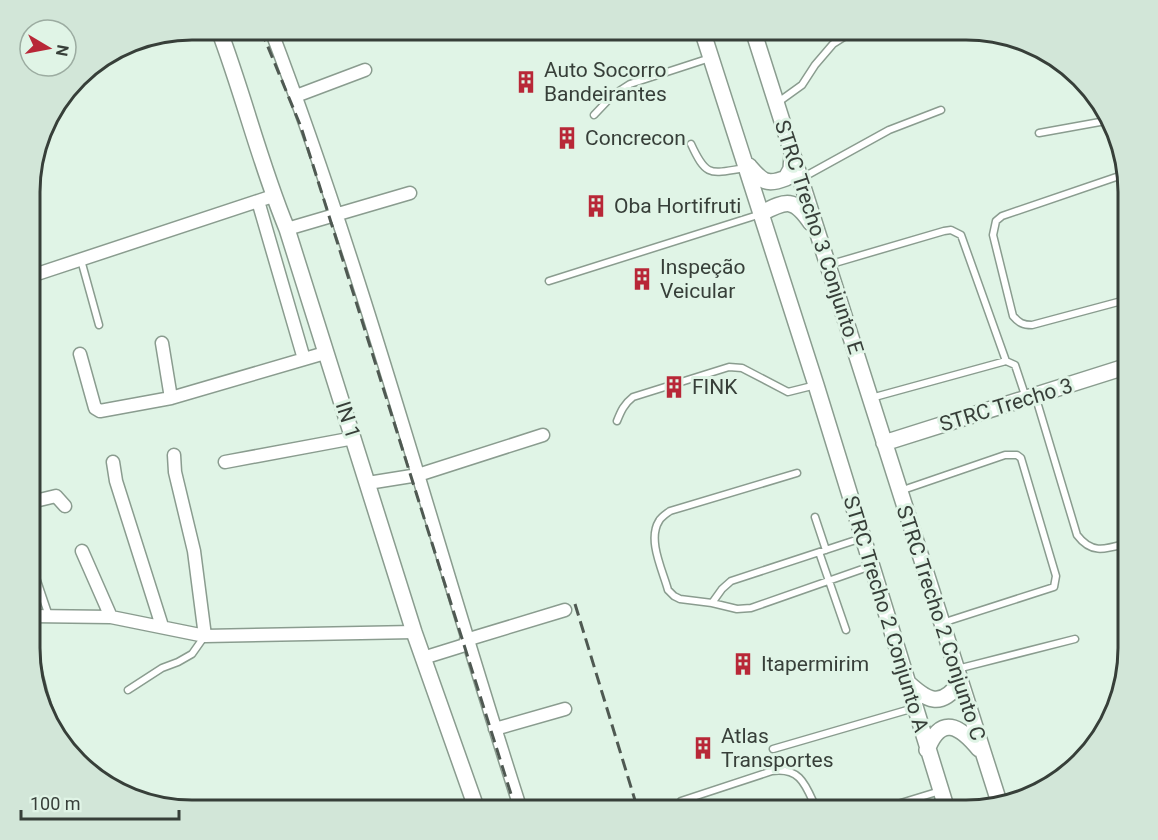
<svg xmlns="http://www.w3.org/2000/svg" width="1158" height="840" font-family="Roboto,sans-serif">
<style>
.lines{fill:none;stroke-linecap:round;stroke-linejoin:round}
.service-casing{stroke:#8a9c8f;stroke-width:9}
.minor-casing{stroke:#8a9c8f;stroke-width:15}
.tertiary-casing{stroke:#8a9c8f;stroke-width:18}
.service{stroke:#fff;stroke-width:6}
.minor{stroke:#fff;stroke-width:12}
.tertiary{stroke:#fff;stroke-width:15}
.rail{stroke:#4f5952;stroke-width:3;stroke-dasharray:12 6;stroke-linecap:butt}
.labels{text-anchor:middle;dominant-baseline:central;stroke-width:6;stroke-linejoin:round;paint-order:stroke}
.poi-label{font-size:21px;fill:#373f39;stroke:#e0f4e6;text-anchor:start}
.street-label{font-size:21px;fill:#373f39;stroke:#e0f4e6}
.rim{fill:none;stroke:#373f39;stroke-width:3}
</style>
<rect width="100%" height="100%" fill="#e0f4e6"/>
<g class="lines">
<!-- service casing -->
<g class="service-casing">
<path id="service" d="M777,103L802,85L815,65L833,44L855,30
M594,115L613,95L630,84L710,58
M1039,133L1111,120
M691,144C707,179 711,173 746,168
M802,178L889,130L941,110
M81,260L99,325
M828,265L944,231L951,230L961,235L1006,361
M549,281L761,214
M1118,302L1032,325C1023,325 1019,323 1013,316L993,235L996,221L1002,216L1125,174
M1035,395L1077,535C1092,555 1106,549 1128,543
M871,398L1006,361L1015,365L1026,398
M617,421C621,411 624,404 633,397L729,367L742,368L788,392L816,385
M797,473L670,511C666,514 661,517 659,521C647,540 663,571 668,590L674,596L680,599L712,603L737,609L751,608L871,566
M900,491L1005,455H1017L1021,458L1056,576L1054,587L942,623
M815,517L826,550
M819,552L846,630
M31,563L49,616
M712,603L722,589L731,581L862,538
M31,641L45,696L58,736
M957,669L1075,639
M128,690L162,668L178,662L192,654L204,637
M773,749L914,708
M681,801L772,771C802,767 806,787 817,810
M878,810L940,791"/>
</g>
<!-- minor casing -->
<g class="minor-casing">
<path id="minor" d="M271,30C368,285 437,550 521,810
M296,96L365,70
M258,201L304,359
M287,229L410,193
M31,276L273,196
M162,343L171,398
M80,354L95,408L100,411L171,398L325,353
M174,455L175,472L194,551L205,636
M113,462L116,481L162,626
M225,462L354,438
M368,483L418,475L543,435
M31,502L56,496L65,506
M82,551L111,617
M31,616L111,617L205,636L414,632
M466,640L565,610
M423,658L468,644
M495,729L565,709"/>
</g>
<!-- tertiary casing -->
<g class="tertiary-casing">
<path id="tertiary" d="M219,30C244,96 260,164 287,229L414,632L477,810
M702,30L816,385L947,810
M753,30L999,802
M749,166C762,181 766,186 786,178L791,169L792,155
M762,213C787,200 794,198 811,223
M884,443L1128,366
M906,681C927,701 941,709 960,682
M927,750C941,714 960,726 979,749"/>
</g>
<!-- service -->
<use href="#service" class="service"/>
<!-- minor -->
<use href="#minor" class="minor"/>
<!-- tertiary -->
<use href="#tertiary" class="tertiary"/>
<!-- rail -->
<path class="rail" d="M261,30L301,127L516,810
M575,604L638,810"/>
</g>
<!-- icons -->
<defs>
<g id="building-bare" transform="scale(1.8)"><path d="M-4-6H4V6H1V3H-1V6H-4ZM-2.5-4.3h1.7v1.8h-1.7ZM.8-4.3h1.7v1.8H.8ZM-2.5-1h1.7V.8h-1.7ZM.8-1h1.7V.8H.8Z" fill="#b82737" stroke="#e0f4e6" stroke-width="2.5" paint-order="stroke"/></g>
</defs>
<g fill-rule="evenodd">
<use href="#building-bare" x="526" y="82"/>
<use href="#building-bare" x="567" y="138"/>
<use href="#building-bare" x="596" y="206"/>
<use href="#building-bare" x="642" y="279"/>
<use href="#building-bare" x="674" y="387"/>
<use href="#building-bare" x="743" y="664"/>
<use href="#building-bare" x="703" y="748"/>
</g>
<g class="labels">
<!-- poi labels -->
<g class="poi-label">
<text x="544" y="70">Auto Socorro<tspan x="544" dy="24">Bandeirantes</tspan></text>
<text x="585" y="138">Concrecon</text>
<text x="614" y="206">Oba Hortifruti</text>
<text x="660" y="267">Inspeção<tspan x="660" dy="24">Veicular</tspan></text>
<text x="692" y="387">FINK</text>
<text x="761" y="664">Itapermirim</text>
<text x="721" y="736">Atlas<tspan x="721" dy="24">Transportes</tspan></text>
</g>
<!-- street labels -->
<g class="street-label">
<text transform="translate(819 237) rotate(72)">STRC Trecho 3 Conjunto E</text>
<text transform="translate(1006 405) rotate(-17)">STRC Trecho 3</text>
<text transform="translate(348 420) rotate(72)">IN 1</text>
<text transform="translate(886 614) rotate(73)">STRC Trecho 2 Conjunto A</text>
<text transform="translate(941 623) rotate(72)">STRC Trecho 2 Conjunto C</text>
</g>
</g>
<!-- crop -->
<path d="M0 0H1158V840H0ZM192 40H966A152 152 0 0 1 1118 192V648A152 152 0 0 1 966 800H192A152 152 0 0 1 40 648V192A152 152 0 0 1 192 40Z" fill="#d2e6d8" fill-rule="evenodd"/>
<path class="rim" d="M192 40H966A152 152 0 0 1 1118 192V648A152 152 0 0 1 966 800H192A152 152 0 0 1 40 648V192A152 152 0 0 1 192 40Z"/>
<!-- north arrow -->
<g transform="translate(48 48) rotate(100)"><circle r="28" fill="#e0f4e6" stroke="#9caca1" stroke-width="1.5"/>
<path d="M0-4.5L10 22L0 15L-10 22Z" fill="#b82737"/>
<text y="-9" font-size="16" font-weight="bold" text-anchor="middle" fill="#373f39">N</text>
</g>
<!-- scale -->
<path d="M21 810v9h158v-9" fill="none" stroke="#373f39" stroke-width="3"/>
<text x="30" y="810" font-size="18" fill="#373f39" stroke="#e0f4e6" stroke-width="4.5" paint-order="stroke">100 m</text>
</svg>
